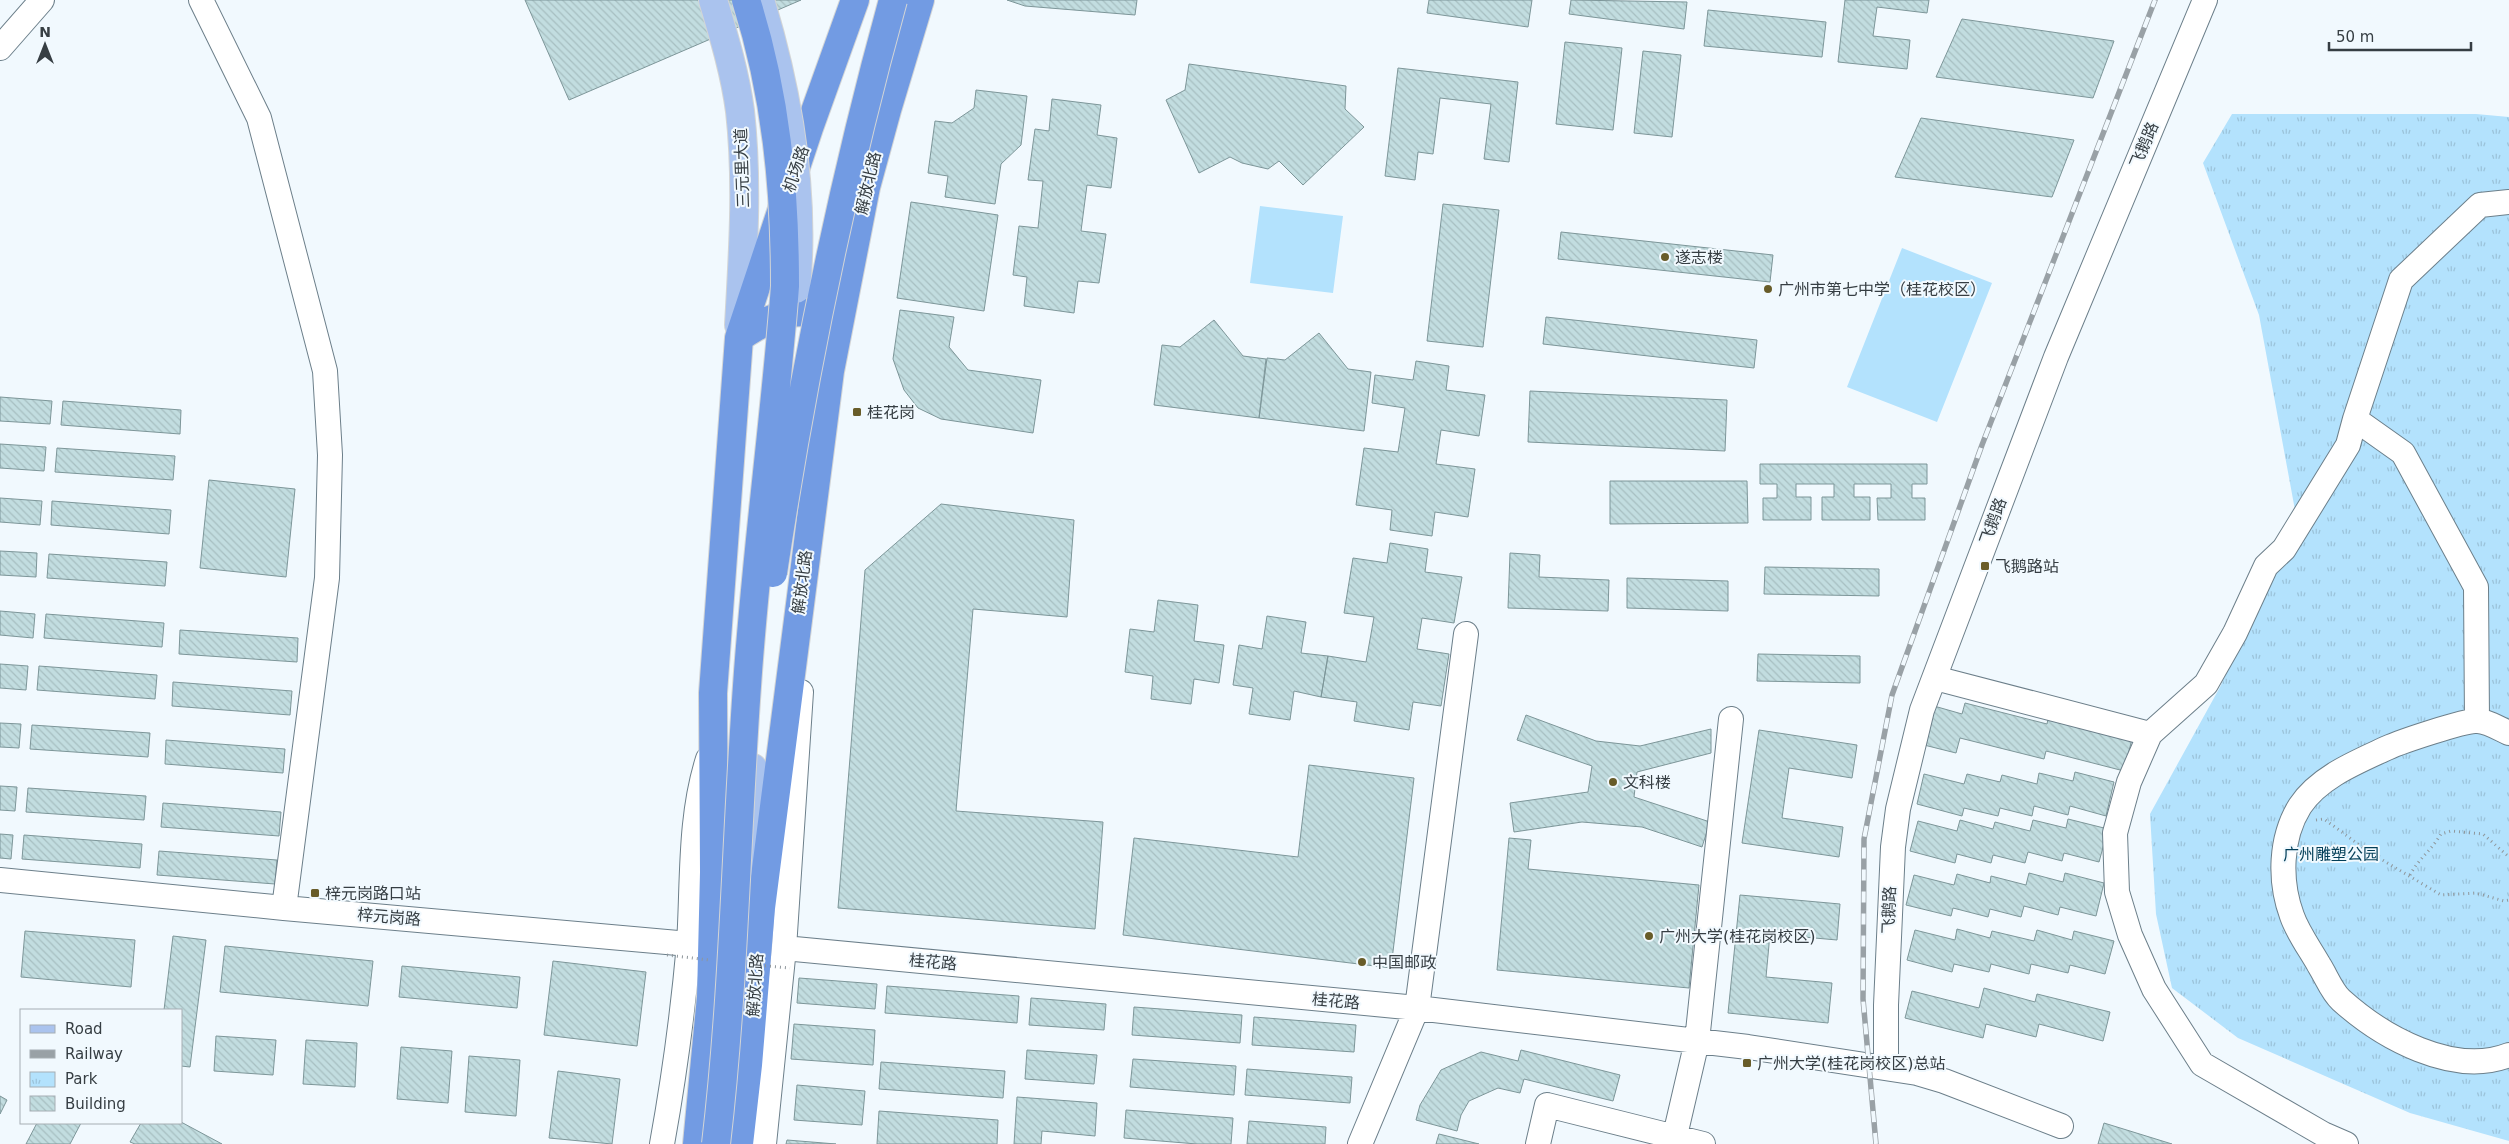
<svg xmlns="http://www.w3.org/2000/svg" width="2509" height="1144" font-family="'DejaVu Sans','Noto Sans SC',sans-serif">
<style>
.park{fill:url(#park-tufts)}
.pitch{fill:#b3e2fd}
.building{fill:url(#building-back-hatch);stroke:#7d9699}
.lines{fill:none;stroke-linecap:round;stroke-linejoin:round}
.minor-casing{stroke:#6c7f8a;stroke-width:26}
.major-casing{stroke:#d3d5d6;stroke-width:30}
.highway-casing{stroke:#d3d5d6;stroke-width:30}
.path{stroke:#8e969b;stroke-width:3;stroke-dasharray:1 4;stroke-linecap:butt}
.minor{stroke:#fff;stroke-width:24}
.major{stroke:#aac3ee;stroke-width:28}
.highway{stroke:#729be3;stroke-width:28}
.rail-casing{stroke:#99a1a6;stroke-width:5.5}
.rail{stroke:#f1f9fe;stroke-width:4;stroke-dasharray:11;stroke-linecap:butt}
.major-bridge-casing{stroke:#d3d5d6;stroke-width:30;stroke-linecap:butt}
.highway-bridge-casing{stroke:#d3d5d6;stroke-width:30;stroke-linecap:butt}
.path-bridge{stroke:#8e969b;stroke-width:3;stroke-dasharray:1 4;stroke-linecap:butt}
.major-bridge{stroke:#aac3ee;stroke-width:28}
.highway-bridge{stroke:#729be3;stroke-width:28}
.poi-dot{fill:#685c29;stroke:#f1f9fe;stroke-width:2}
.labels{text-anchor:middle;dominant-baseline:central;stroke-width:4;stroke-linejoin:round;paint-order:stroke}
.street-label{font-size:16px;fill:#363e43;stroke:#f1f9fe}
.poi-label{font-size:16px;fill:#363e43;stroke:#f1f9fe;text-anchor:start}
.park-label{font-size:16px;fill:#023e58;stroke:#f1f9fe}
</style>
<defs>
<pattern id="park-tufts" width="24" height="20" patternUnits="userSpaceOnUse" patternTransform="scale(1.25)"><rect width="24" height="20" fill="#b3e2fd"/><path d="M3 7l-1-3M5 7V3M7 7l1-3M15 17l-1-3M17 17v-4M19 17l1-3" fill="none" stroke="#9bc3da"/></pattern>
<pattern id="building-back-hatch" width="6" height="6" patternUnits="userSpaceOnUse" patternTransform="scale(1.25)"><rect width="6" height="6" fill="#c2dde0"/><path d="M-1 5l2 2M0 0l6 6M5-1l2 2" fill="none" stroke="#a7bfc1"/></pattern>
</defs>
<rect width="100%" height="100%" fill="#f1f9fe"/>
<!-- park -->
<path class="park" d="M2232,114H2476L2509,117V1141L2410,1113L2238,1038L2172,988L2156,914L2150,814L2220,687L2297,521L2259,315L2203,163Z"/>
<!-- pitch -->
<path class="pitch" d="M1260,206L1343,216L1333,293L1250,283Z
M1902,248L1992,283L1937,422L1847,387Z"/>
<!-- building -->
<path class="building" d="M525,0H801L569,100Z
M1007,0H1137L1135,15L1025,6Z
M1429,0H1532L1528,27L1427,13Z
M1571,0L1687,2L1684,29L1569,14Z
M1845,0H1929L1927,13L1877,7L1873,36L1910,40L1907,69L1838,62Z
M1708,10L1826,22L1822,57L1704,46Z
M1962,19L2114,41L2093,98L1936,77Z
M1565,42L1622,48L1613,130L1556,124Z
M1643,51L1681,55L1672,137L1634,133Z
M1189,64L1346,86L1345,109L1364,127L1303,185L1279,161L1268,169L1242,163L1230,157L1199,173L1166,100L1185,90Z
M1398,68L1518,82L1509,162L1484,159L1491,104L1440,98L1433,154L1418,152L1415,180L1385,176Z
M976,90L1027,96L1021,145L1001,164L995,204L945,197L948,176L928,173L935,121L952,123L974,108Z
M1052,99L1101,105L1097,135L1117,138L1111,188L1087,185L1081,231L1106,234L1099,283L1078,281L1074,313L1024,306L1027,277L1013,275L1019,226L1038,228L1043,181L1028,180L1035,129L1049,131Z
M1921,118L2074,140L2052,197L1895,177Z
M911,202L998,215L984,311L897,298Z
M1443,204L1499,210L1483,347L1427,341Z
M1561,232L1773,255L1770,282L1558,259Z
M900,310L954,317L949,347L968,370L1041,380L1033,433L941,419L918,408L904,390L893,359Z
M1546,317L1757,340L1754,368L1543,344Z
M1214,320L1243,356L1266,359L1259,418L1154,405L1162,345L1180,347Z
M1319,333L1348,369L1371,372L1364,431L1259,418L1267,358L1285,360Z
M1416,361L1449,366L1446,390L1485,395L1479,436L1441,430L1436,464L1475,469L1468,517L1435,512L1432,536L1390,530L1392,510L1356,505L1364,448L1398,452L1405,408L1372,403L1375,375L1413,380Z
M1530,391L1727,400L1725,451L1528,442Z
M0,397L52,401L50,424L0,421Z
M63,401L181,410L180,434L61,425Z
M0,444L46,447L44,471L0,468Z
M57,448L175,456L173,480L55,472Z
M1760,464H1927V484H1912V498H1925V520H1878L1877,498H1891V484H1854V497H1870V520H1822V497H1834V484H1796V497H1811V520H1763V498H1777V484H1760Z
M209,480L295,489L286,577L200,568Z
M1610,481H1747L1748,523L1610,524Z
M0,498L42,501L40,525L0,522Z
M52,501L171,510L169,534L51,525Z
M941,504L1074,520L1067,617L973,609L956,811L1103,822L1095,929L838,908L865,570Z
M1390,543L1428,549L1425,572L1462,577L1454,623L1422,618L1417,649L1449,654L1441,706L1413,702L1409,730L1354,721L1357,702L1321,697L1328,656L1366,662L1374,617L1344,613L1353,558L1387,563Z
M0,551L37,553L36,577L0,575Z
M1510,553L1540,555L1539,577L1609,580L1608,611L1508,608Z
M49,554L167,562L165,586L47,578Z
M1765,567L1879,569V596L1764,594Z
M1627,578L1728,581V611L1627,608Z
M1158,600L1198,605L1194,641L1224,645L1219,683L1194,679L1191,704L1151,699L1153,676L1125,672L1130,629L1154,632Z
M0,611L35,614L33,638L0,635Z
M46,614L164,623L162,647L44,638Z
M1267,616L1306,622L1301,653L1328,656L1321,697L1294,691L1290,720L1249,714L1253,688L1233,685L1239,645L1262,649Z
M180,630L298,638L297,662L179,654Z
M1758,654L1860,656V683L1757,681Z
M0,664L28,666L26,690L0,688Z
M39,666L157,675L155,699L37,690Z
M173,682L292,691L290,715L172,706Z
M1965,703L2047,724L2049,714L2133,735L2124,771L2046,751L2044,759L1960,738L1956,753L1924,745L1934,706L1962,714Z
M1526,715L1596,741L1640,746L1711,729V753L1637,772L1634,797L1710,822L1702,847L1642,827L1582,822L1514,832L1510,803L1588,792L1592,766L1517,740Z
M0,723L21,724L19,748L0,747Z
M32,725L150,733L148,757L30,749Z
M1759,730L1857,745L1852,778L1789,768L1782,818L1843,827L1839,857L1742,843Z
M166,740L285,749L283,773L165,764Z
M1309,765L1414,778L1391,968L1123,935L1134,838L1298,857Z
M2075,772L2114,782L2106,816L2070,806L2068,815L2034,806L2032,816L2000,808L1998,816L1964,808L1962,816L1917,804L1924,774L1964,784L1967,774L2000,782L2002,775L2037,784L2039,773L2073,781Z
M0,786L17,787L15,811L0,810Z
M28,788L146,796L144,820L26,812Z
M163,803L281,812L279,836L161,827Z
M2068,819L2108,829L2099,862L2064,853L2062,861L2028,852L2025,863L1993,855L1991,863L1957,854L1955,863L1910,851L1918,821L1957,831L1960,820L1993,829L1995,822L2030,831L2033,820L2066,828Z
M0,834L13,835L11,859L0,858Z
M24,835L142,844L140,868L22,859Z
M1509,838L1531,840L1528,869L1699,885L1689,988L1497,970Z
M159,851L277,860L275,884L157,875Z
M2029,873L2063,882L2065,873L2104,883L2096,916L2060,907L2058,915L2024,906L2021,917L1990,909L1988,917L1953,908L1951,916L1906,905L1914,875L1954,885L1957,874L1990,883L1991,876L2026,885Z
M1740,895L1840,904L1837,940L1770,934L1766,977L1832,983L1828,1023L1728,1013Z
M1957,929L1990,938L1992,931L2034,941L2037,930L2072,940L2074,931L2114,941L2105,974L2070,965L2068,973L2031,964L2029,974L1991,964L1989,972L1954,964L1952,972L1907,960L1915,930L1955,940Z
M25,931L135,940L131,987L21,977Z
M173,936L206,940L190,1067L181,1066V1010H164Z
M225,946L373,961L368,1006L220,992Z
M553,961L646,972L637,1046L544,1035Z
M402,966L520,977L517,1008L399,997Z
M799,978L877,984L875,1009L797,1003Z
M887,986L1019,996L1017,1023L885,1013Z
M1984,988L2035,1002L2037,994L2110,1012L2103,1041L2039,1024L2036,1037L1986,1024L1983,1038L1905,1018L1912,991L1979,1008Z
M1031,998L1106,1004L1104,1030L1029,1025Z
M1134,1007L1242,1015L1240,1043L1132,1035Z
M1254,1017L1356,1025L1354,1052L1252,1045Z
M794,1024L875,1030L873,1065L791,1059Z
M216,1036L276,1040L273,1075L214,1071Z
M306,1040L357,1043L355,1087L303,1084Z
M401,1047L452,1051L448,1103L397,1099Z
M1027,1050L1097,1055L1094,1084L1025,1079Z
M1521,1050L1620,1075L1613,1101L1524,1079L1520,1093L1498,1088L1469,1101L1461,1115L1457,1131L1416,1120L1420,1105L1441,1070L1481,1052L1518,1061Z
M469,1056L520,1060L516,1116L465,1112Z
M1133,1059L1236,1066L1234,1095L1130,1087Z
M881,1062L1005,1071L1003,1098L879,1089Z
M1247,1069L1352,1077L1350,1103L1245,1095Z
M558,1071L620,1079L612,1144L549,1138Z
M797,1085L865,1091L862,1125L794,1120Z
M0,1096L7,1100L0,1114Z
M1017,1097L1097,1103L1095,1136L1042,1131L1041,1144H1014Z
M1126,1110L1233,1118L1231,1144H1197L1124,1138Z
M879,1111L998,1120L997,1144H877Z
M1249,1121L1326,1127L1325,1144H1247Z
M181,1122L222,1144H135L130,1142L141,1123Z
M37,1123H81L70,1144H26Z
M2104,1123L2172,1144H2098Z
M1439,1134L1479,1144H1436Z
M787,1140L836,1144H786Z"/>
<g class="lines">
<!-- minor casing -->
<g class="minor-casing">
<path id="minor" d="M201,0L259,118L325,371L330,455L327,578L284,908
M0,48L42,0
M1935,678L2150,734
M2477,721L2476,587L2403,453L2355,419L2401,280L2480,205L2509,202
M2509,733C2500,729 2487,721 2477,721C2465,720 2400,742 2387,748C2357,762 2319,777 2300,806C2280,838 2279,881 2292,916C2298,933 2310,949 2319,965C2326,976 2332,992 2341,1000C2382,1037 2453,1077 2509,1055
M0,880L284,908L689,944
M784,948L1417,1008L1748,1047L1917,1073L1944,1081L2061,1126
M1886,1067V1005L1893,847L1898,809L1922,710L2056,357L2205,0
M662,1144C674,1078 683,1011 689,944C693,883 689,818 708,759
M764,1144L784,948L801,692
M1360,1144L1417,1008L1466,634
M1538,1144L1547,1105L1703,1144
M1673,1144L1697,1041L1731,719
M2346,1144L2323,1134L2202,1064L2154,989L2130,935L2117,892L2115,833L2129,782L2150,734L2206,684L2235,633L2266,566L2284,549L2348,445L2355,419"/>
</g>
<!-- major casing -->
<g class="major-casing">
<path id="major" d="M713,0C724,37 735,73 740,111C748,182 743,254 739,325
M753,768L758,877"/>
</g>
<!-- highway casing -->
<g class="highway-casing">
<path id="highway" d="M739,338C766,319 811,294 835,332
M697,1144L711,997L714,872L713,693L739,338L809,128L855,0
M739,1144L748,1065L761,908L830,371L866,187L887,110L920,0"/>
</g>
<!-- path -->
<path class="path" d="M2316,820L2324,819L2369,852L2441,895L2476,893L2504,901L2509,900
M2410,875C2419,858 2431,851 2441,834L2451,831L2483,834L2509,857"/>
<!-- minor -->
<use href="#minor" class="minor"/>
<!-- major -->
<use href="#major" class="major"/>
<!-- highway -->
<use href="#highway" class="highway"/>
<!-- rail casing -->
<g class="rail-casing">
<path id="rail" d="M1876,1144L1863,999L1864,839L1892,695L1982,445L2155,0"/>
</g>
<!-- rail -->
<use href="#rail" class="rail"/>
<!-- major-bridge casing -->
<g class="major-bridge-casing">
<path id="major-bridge" d="M760,0C788,92 805,192 796,289"/>
</g>
<!-- highway-bridge casing -->
<g class="highway-bridge-casing">
<path id="highway-bridge" d="M773,573C802,380 841,188 893,0
M716,1144C734,992 736,839 747,686C756,552 775,419 785,286C785,188 776,94 746,0"/>
</g>
<!-- path-bridge -->
<path class="path-bridge" d="M667,955L709,960
M755,965L790,968"/>
<!-- major-bridge -->
<use href="#major-bridge" class="major-bridge"/>
<!-- highway-bridge -->
<use href="#highway-bridge" class="highway-bridge"/>
</g>
<!-- markers -->
<g class="poi-dot">
<circle cx="1665" cy="257" r="5"/>
<circle cx="1768" cy="289" r="5"/>
<rect x="852" y="407" width="10" height="10" rx="2.5"/>
<rect x="1980" y="561" width="10" height="10" rx="2.5"/>
<circle cx="1613" cy="782" r="5"/>
<rect x="310" y="888" width="10" height="10" rx="2.5"/>
<circle cx="1649" cy="936" r="5"/>
<circle cx="1362" cy="962" r="5"/>
<rect x="1742" y="1058" width="10" height="10" rx="2.5"/>
</g>
<g class="labels">
<!-- street labels -->
<g class="street-label">
<text transform="translate(2144 145) rotate(-67)">飞鹅路</text>
<text transform="translate(742 168) rotate(-92)">三元里大道</text>
<text transform="translate(796 169) rotate(-71)">机场路</text>
<text transform="translate(868 183) rotate(-77)">解放北路</text>
<text transform="translate(1993 521) rotate(-70)">飞鹅路</text>
<text transform="translate(802 582) rotate(-83)">解放北路</text>
<text transform="translate(1889 910) rotate(-88)">飞鹅路</text>
<text transform="translate(389 917) rotate(5)">梓元岗路</text>
<text transform="translate(933 962) rotate(5)">桂花路</text>
<text transform="translate(755 985) rotate(-86)">解放北路</text>
<text transform="translate(1336 1001) rotate(5)">桂花路</text>
</g>
<!-- poi labels -->
<g class="poi-label">
<text x="1675" y="257">遂志楼</text>
<text x="1778" y="289">广州市第七中学（桂花校区）</text>
<text x="867" y="412">桂花岗</text>
<text x="1995" y="566">飞鹅路站</text>
<text x="1623" y="782">文科楼</text>
<text x="325" y="893">梓元岗路口站</text>
<text x="1659" y="936">广州大学(桂花岗校区)</text>
<text x="1372" y="962">中国邮政</text>
<text x="1757" y="1063">广州大学(桂花岗校区)总站</text>
</g>
<!-- park labels -->
<g class="park-label">
<text x="2331" y="854">广州雕塑公园</text>
</g>
</g>
<!-- legend -->
<rect x="20" y="1009" width="162" height="115" fill="#f1f9fe" stroke="#a6aeb3"/>
<rect x="30" y="1025" width="25" height="8" fill="#aac3ee" stroke="#a6aeb3"/>
<text x="65" y="1034" font-size="15" fill="#363e43">Road</text>
<rect x="30" y="1050" width="25" height="8" fill="#99a1a6" stroke="#a6aeb3"/>
<text x="65" y="1059" font-size="15" fill="#363e43">Railway</text>
<rect x="30" y="1072" width="25" height="15" fill="url(#park-tufts)" stroke="#a6aeb3"/>
<text x="65" y="1084" font-size="15" fill="#363e43">Park</text>
<rect x="30" y="1096" width="25" height="15" fill="url(#building-back-hatch)" stroke="#a6aeb3"/>
<text x="65" y="1109" font-size="15" fill="#363e43">Building</text>
<!-- north arrow -->
<g transform="translate(45 45)" stroke="#f1f9fe" stroke-width="4" paint-order="stroke">
<path d="M0-4L9 19L0 12L-9 19Z" fill="#363e43"/>
<text y="-8" font-size="14" font-weight="bold" text-anchor="middle" fill="#363e43">N</text>
</g>
<!-- scale -->
<path d="M2329 42v8h142v-8" fill="none" stroke="#363e43" stroke-width="2.5"/>
<text x="2336" y="42" font-size="15" fill="#363e43" stroke="#f1f9fe" stroke-width="4" paint-order="stroke">50 m</text>
</svg>
